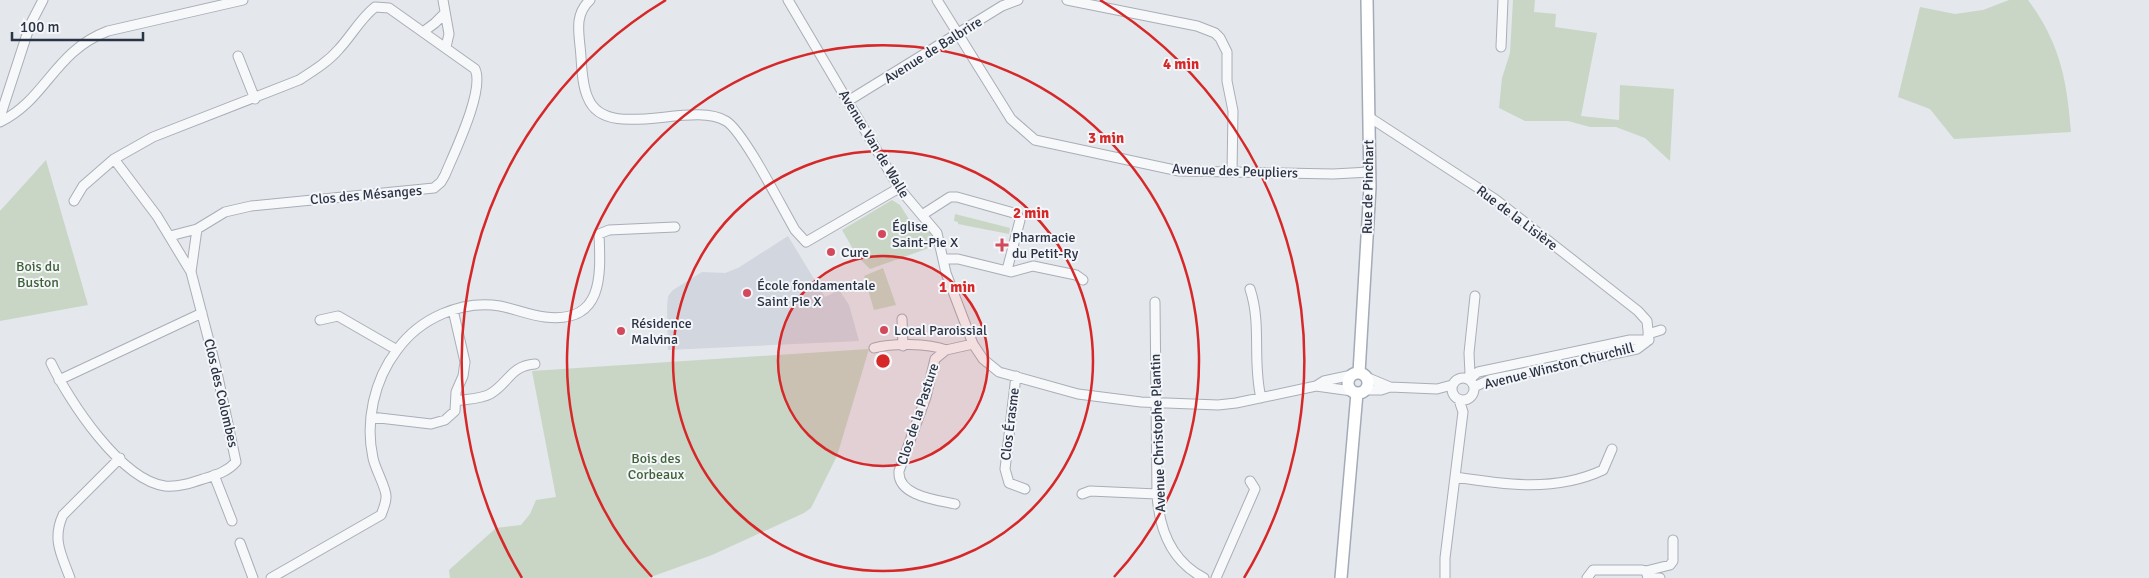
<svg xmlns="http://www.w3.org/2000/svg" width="2149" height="578" font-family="Signika,sans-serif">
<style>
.built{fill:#d2d6de}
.green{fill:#c9d6c5}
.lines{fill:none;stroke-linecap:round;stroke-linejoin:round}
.minor-casing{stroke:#a9aeb7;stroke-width:11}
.major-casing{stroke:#a3abb8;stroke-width:14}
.minor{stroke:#f7f8fa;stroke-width:9}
.major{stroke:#fff;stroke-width:11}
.ring{fill:none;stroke:#d62828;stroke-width:2.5}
.poi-dot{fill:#d1495b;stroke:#f4f6f9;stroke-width:2}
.labels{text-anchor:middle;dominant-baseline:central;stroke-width:4;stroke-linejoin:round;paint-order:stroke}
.street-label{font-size:14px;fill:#2b3445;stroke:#f4f6f9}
.poi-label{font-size:14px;fill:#2b3445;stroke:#f4f6f9;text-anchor:start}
.park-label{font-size:14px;fill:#3f6138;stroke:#f4f6f9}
.centre{fill:#d62828;stroke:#f4f6f9;stroke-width:2.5}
.ring-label{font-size:15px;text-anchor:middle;font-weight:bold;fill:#d62828;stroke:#f4f6f9;stroke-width:4;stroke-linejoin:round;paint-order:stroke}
</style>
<rect width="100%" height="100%" fill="#e4e7ec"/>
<!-- built -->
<path class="built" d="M788,236L825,297L839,290L849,305L859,341L668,350L667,307L668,296L673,290L702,272L725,273L738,268Z"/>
<!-- green -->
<path class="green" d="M1513,0H1535L1534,12L1556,14L1555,27L1597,33L1581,116L1619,120L1620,85L1674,89L1670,161L1645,138L1616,127H1590L1568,121H1525L1499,108L1502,78L1510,53Z
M2009,0H2028C2060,43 2067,80 2071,132L1954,139L1930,109L1898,97L1920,7L1955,14L1983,10Z
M46,160L88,305L0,321V211Z
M892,200L900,205L912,224C924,224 935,230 934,243L929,248L870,269L857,256L842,230Z
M955,214L1010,228L1009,234L958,224V222L954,221Z
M883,268L896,305L874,310L864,276Z
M869,349L837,456L811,508L804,513L712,555L648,578H450L449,570L496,528L521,525L530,514L536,500L556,497L532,371Z"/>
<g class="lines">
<!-- minor casing -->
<g class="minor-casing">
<path id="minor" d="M443,0L449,34L446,47
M590,0C576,13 578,28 580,46C582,62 581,83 588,98C606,143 691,100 726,121C744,132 782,208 795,230L806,242L899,188
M788,0L899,188L937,233L946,273L973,344L983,359L999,372L1078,394L1141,402L1218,405L1236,403L1316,386L1352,391
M937,0L1011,119L1035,140L1179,171L1333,174L1370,172
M1067,0L1197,26L1215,33L1220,38L1227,52V81L1233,111L1232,172
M423,32L435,23L445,13
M1501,47L1503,0
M238,56L255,99
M848,101L1002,6L1018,0
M0,117L30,25L43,0
M1369,117L1495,199L1638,311L1647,321L1649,340
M0,122C46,100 54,51 108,31L243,0
M74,201L83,186L114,159L153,137L299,80C313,71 328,62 339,49C352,35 360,19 375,7L389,8L475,69C485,90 454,153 445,175L441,182L434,188L251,206L225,212L197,229L170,236
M922,215L950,197H957L1017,214L1020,220L1007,270
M944,259H958L1011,272L1033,266L1076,275L1083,280
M191,272L197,229
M1250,289C1262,325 1252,361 1261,398
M1155,302L1157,494C1159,529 1171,561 1204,578
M902,319L903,346
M320,320L338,316L397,350
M1648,334L1661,330
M874,348C892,343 928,343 946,350
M51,363C69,401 121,480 165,486C179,487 191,483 203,479C216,475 227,472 236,462L216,368L191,272L157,216L114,159
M1016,376L1005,469L1009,483L1025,489
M1366,377L1390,387L1437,389L1452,385
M1452 389a11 11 0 1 1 22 0a11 11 0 1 1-22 0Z
M1467,379L1470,374L1469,353L1475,296
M59,380L202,313
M1469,380L1478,372L1630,340H1649
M1316,386L1324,381L1352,375
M1474,387L1489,380L1637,349L1649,340
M1365,390H1381L1390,387
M456,401C467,399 481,399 490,394C509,383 510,366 535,364
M371,417L431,424L445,420L455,411L456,392L463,376L465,362L453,310
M214,475L232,521
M1456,477C1506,485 1556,492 1603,470L1612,449
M1082,494L1090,491L1157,494
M955,504C937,500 897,496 899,471L926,397L935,359L946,350L973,344
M240,543L253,578
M1646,571L1670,565L1673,561V540
M1648,577L1660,578
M70,578C61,554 52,539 63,515L120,458
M271,578L381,515C383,510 386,503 386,497C387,489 375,469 373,458C365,422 374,380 397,350C420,318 461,300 500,306C515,309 529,315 545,317C603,324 601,277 599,234L609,230L675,227
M1216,578L1255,489L1250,481
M1445,578V558L1463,412L1459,400
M1587,578L1593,570H1642L1646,571L1648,578"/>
</g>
<!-- major casing -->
<g class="major-casing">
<path id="major" d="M1359,373L1370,187L1367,0
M1348 383a10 10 0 1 1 20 0a10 10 0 1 1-20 0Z
M1341,578L1357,393"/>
</g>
<!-- minor -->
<use href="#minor" class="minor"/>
<!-- major -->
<use href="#major" class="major"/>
</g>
<!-- distance rings -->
<circle cx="883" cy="361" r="105" fill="#d62828" fill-opacity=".12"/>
<g class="ring">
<circle cx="883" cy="361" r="105"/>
<circle cx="883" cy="361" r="210"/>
<path d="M652 577A316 316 0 1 1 1114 577"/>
<path d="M522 578A421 421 0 0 1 666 0M1100 0A421 421 0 0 1 1244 578"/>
</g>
<!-- markers -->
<g class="poi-dot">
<circle cx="882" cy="234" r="5"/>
<path d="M999.5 237.5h5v5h5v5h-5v5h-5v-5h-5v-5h5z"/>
<circle cx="831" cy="252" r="5"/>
<circle cx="747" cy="293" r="5"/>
<circle cx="884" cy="330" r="5"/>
<circle cx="621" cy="331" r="5"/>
</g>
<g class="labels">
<!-- street labels -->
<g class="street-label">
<text transform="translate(933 50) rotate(-32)">Avenue de Balbrire</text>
<text transform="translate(874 144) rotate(59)">Avenue Van de Walle</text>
<text transform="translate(1235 171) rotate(2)">Avenue des Peupliers</text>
<text transform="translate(1368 187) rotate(-89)">Rue de Pinchart</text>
<text transform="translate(366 195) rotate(-5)">Clos des Mésanges</text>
<text transform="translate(1517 218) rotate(37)">Rue de la Lisière</text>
<text transform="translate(1559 366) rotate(-14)">Avenue Winston Churchill</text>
<text transform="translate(221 393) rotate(77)">Clos des Colombes</text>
<text transform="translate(918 414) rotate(-72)">Clos de la Pasture</text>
<text transform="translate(1010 424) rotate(-83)">Clos Érasme</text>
<text transform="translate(1158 433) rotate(-92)">Avenue Christophe Plantin</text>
</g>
<!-- poi labels -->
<g class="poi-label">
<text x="892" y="226">Église<tspan x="892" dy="16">Saint-Pie X</tspan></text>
<text x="1012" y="237">Pharmacie<tspan x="1012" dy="16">du Petit-Ry</tspan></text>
<text x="841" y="252">Cure</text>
<text x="757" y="285">École fondamentale<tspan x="757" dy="16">Saint Pie X</tspan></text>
<text x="631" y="323">Résidence<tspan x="631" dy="16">Malvina</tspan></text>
<text x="894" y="330">Local Paroissial</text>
</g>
<!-- park labels -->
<g class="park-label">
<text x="38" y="266">Bois du<tspan x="38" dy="16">Buston</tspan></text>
<text x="656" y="458">Bois des<tspan x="656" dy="16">Corbeaux</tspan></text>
</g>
</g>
<circle cx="883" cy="361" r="8" class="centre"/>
<g class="ring-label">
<text x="1181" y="69">4 min</text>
<text x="1106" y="143">3 min</text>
<text x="1031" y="218">2 min</text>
<text x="957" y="292">1 min</text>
</g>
<!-- scale -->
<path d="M12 32v8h131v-8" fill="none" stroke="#2b3445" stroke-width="2.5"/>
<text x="20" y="32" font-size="15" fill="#2b3445" stroke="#f4f6f9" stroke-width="4" paint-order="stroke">100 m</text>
</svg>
